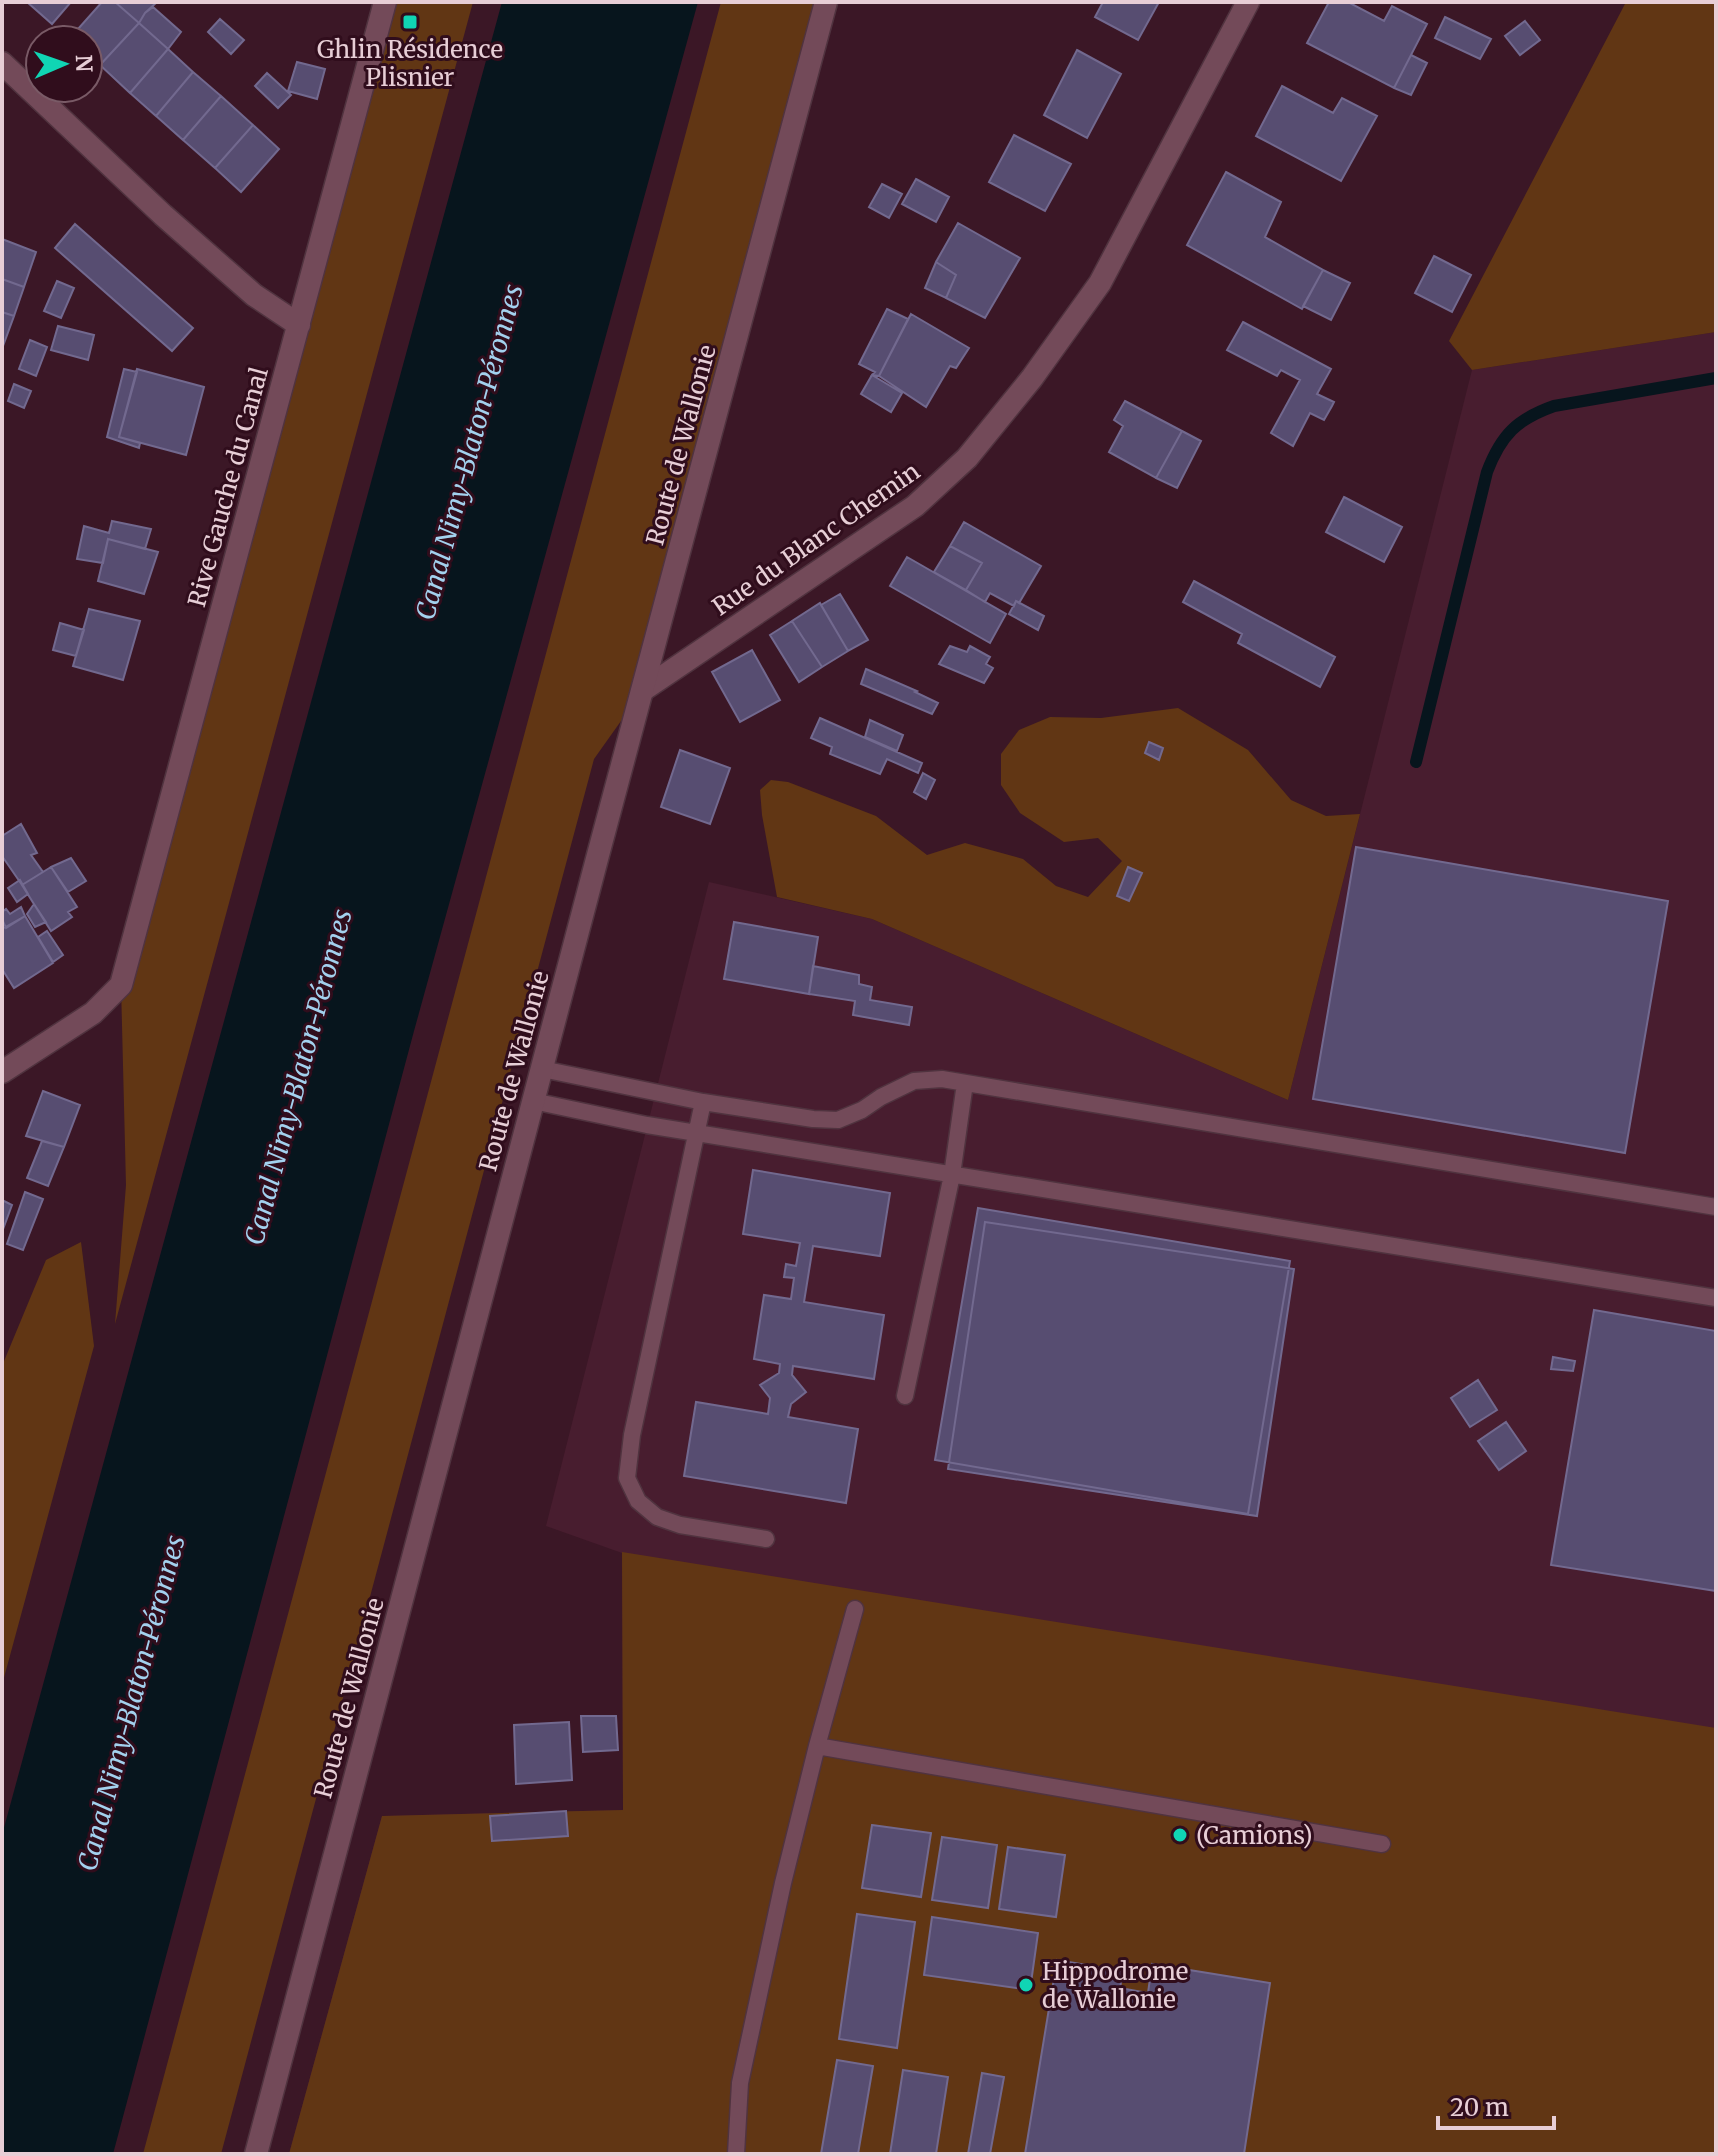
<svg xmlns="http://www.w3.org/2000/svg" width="1718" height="2156" font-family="Merriweather,serif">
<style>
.built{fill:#481d2f}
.green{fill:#613614}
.water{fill:#07151d}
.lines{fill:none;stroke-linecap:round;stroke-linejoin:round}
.stream{stroke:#07151d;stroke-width:12}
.building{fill:#574d71;stroke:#72698f;stroke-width:2}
.service-casing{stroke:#50333f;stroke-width:19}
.minor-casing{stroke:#50333f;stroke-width:25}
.secondary-casing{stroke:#50333f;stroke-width:25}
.service{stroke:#734a59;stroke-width:16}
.minor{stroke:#734a59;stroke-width:22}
.secondary{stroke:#734a59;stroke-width:22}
.poi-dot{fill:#10d5b4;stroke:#300d1c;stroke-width:3}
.labels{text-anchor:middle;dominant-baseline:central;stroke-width:6;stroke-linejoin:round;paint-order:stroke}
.poi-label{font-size:24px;fill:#e7ced6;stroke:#300d1c;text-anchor:start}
.street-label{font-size:24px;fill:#e7ced6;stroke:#300d1c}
.water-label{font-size:26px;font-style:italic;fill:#a3d1ee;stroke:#300d1c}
</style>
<rect width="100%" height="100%" fill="#3b1726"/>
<!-- built -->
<path class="built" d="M1716,332V2154H289L382,1816L623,1810L622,1553L546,1526L709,882L872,919L1288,1100L1472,370Z"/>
<!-- green -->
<path class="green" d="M385,2H473L115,1324L126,1185L121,985Z
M721,2H826L643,690L594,759L221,2154H143Z
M1626,2H1716V332L1472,370L1449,341Z
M1178,708L1248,750L1291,800L1326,816L1360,814L1288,1100L872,919L777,897L762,815L760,790L771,780L788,782L876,816L927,855L965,843L1023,859L1056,886L1088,897L1122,861L1098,838L1064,842L1020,813L1001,785V754L1019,730L1050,717L1101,718Z
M81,1242L94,1346L2,1685V1366L46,1260Z
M622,1552L1716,1728V2154H289L382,1816L623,1810Z"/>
<!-- water -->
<path class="water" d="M502,2H698L414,1031L113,2154H2V1835Z"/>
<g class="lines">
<!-- stream -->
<path class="stream" d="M1416,762L1487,472C1501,435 1517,419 1554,406L1716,378"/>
</g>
<!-- building -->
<path class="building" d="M27,2H71L52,24Z
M102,2H115L139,23L100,65L88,54V40H72L70,38Z
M115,2H157L145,13L139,23Z
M1103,2H1159L1138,40L1095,17Z
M1329,2H1348L1384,21L1392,6L1427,24L1394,88L1307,43Z
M153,7L181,32L168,49L139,23L145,13Z
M1445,17L1491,39L1480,59L1435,38Z
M220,19L244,40L231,54L208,32Z
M1525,21L1540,40L1520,55L1505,36Z
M139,23L168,49L130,93L100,65Z
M168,49L193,72L156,116L130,93Z
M1077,50L1121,74L1087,138L1044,115Z
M1411,55L1427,63L1411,95L1394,88Z
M297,62L325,69L317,99L288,91Z
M193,72L221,96L183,140L156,116Z
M267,73L291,95L278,108L255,86Z
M1282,86L1333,113L1342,98L1377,116L1341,181L1256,136Z
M221,96L253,125L215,168L183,140Z
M253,125L279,149L241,192L215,168Z
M1014,135L1071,164L1045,211L989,182Z
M1226,172L1281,202L1265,237L1323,270L1302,309L1187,245Z
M916,179L949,197L936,222L902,204Z
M882,184L902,194L889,218L869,207Z
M958,223L1020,258L985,318L946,298L956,275L936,262Z
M75,224L193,328L172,351L55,248Z
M2,239L36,252L24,287L2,279Z
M1434,256L1471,275L1452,312L1415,293Z
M936,262L956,275L946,298L925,288Z
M1323,270L1350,283L1331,320L1303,306Z
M2,279L24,287L14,316L2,312Z
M57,281L74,288L61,318L44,311Z
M887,309L908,319L879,376L872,375L875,372L859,364Z
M2,312L14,316L3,346H2Z
M911,314L969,348L956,368L950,366L926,407L879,376Z
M1243,322L1331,369L1317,394L1334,402L1332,406L1324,420L1310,413L1293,446L1271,433L1300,380L1281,370L1277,376L1227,350Z
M58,326L94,335L88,360L51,350Z
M30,340L47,347L36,376L19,369Z
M124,369L137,372L119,437L140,443L139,448L107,437Z
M137,369L204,387L186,455L119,437Z
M872,375L902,393L891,412L861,394Z
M14,384L31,391L24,408L8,401Z
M1125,401L1182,431L1156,478L1109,452L1123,426L1114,420Z
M1182,431L1201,441L1177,488L1156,478Z
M1344,497L1402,527L1384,562L1326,532Z
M112,521L151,529L145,549L108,539L103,563L77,559L84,526L109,533Z
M964,522L1041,566L1019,603L1016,601L1014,606L990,593L985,602L966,590L982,563L950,546Z
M108,539L158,552L144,594L98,581Z
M950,546L982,563L966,590L934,572Z
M907,557L1006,614L990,643L890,586Z
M1194,581L1335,657L1320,687L1238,643L1242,634L1183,602Z
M840,594L868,640L848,651L821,605Z
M1016,601L1044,616L1038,630L1009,614Z
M820,603L848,651L822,667L792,621Z
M89,609L140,621L123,680L73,666Z
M792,621L822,667L799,682L770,635Z
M60,623L84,630L76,656L53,650Z
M950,646L967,652L970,646L990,657L986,664L993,668L984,683L939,664Z
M752,650L780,700L740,722L712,672Z
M866,669L917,691L915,692L938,703L932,714L861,684Z
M820,718L922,763L918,773L887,759L880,774L830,754L832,747L811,738Z
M870,720L903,735L897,751L865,737Z
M1149,742L1163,748L1159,760L1145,753Z
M680,750L730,768L710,824L661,807Z
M923,773L935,780L926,799L914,792Z
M21,824L37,853L31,855L43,872L22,885L2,856V836Z
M1356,847L1668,901L1625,1153L1313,1099Z
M71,858L86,881L68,892L51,867Z
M51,867L77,907L68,912L72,917L51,931L22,885Z
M1128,867L1142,873L1129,901L1117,896Z
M20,880L28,894L17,902L8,888Z
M34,904L46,922L35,927L27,914Z
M21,907L25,916L6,928L2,919V912L6,909L10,914Z
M25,916L53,963L14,988L2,969V929Z
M734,922L818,937L809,994L724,979Z
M47,931L63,955L53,962L38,937Z
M813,966L859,975V984L872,987L870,1000L912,1007L909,1025L853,1015L855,1001L809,994Z
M43,1091L80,1105L64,1147L26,1136Z
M42,1141L64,1147L48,1186L27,1178Z
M753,1170L890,1193L880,1256L813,1246L804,1302L884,1315L874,1379L793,1366L792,1375L806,1392L791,1404L788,1417L858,1429L846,1503L684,1476L696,1402L768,1414L770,1398L760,1385L779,1373L780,1364L754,1359L764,1295L791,1299L794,1278L784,1277L786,1264L796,1266L800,1243L743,1234Z
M25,1192L43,1199L23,1250L7,1244Z
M2,1200L12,1205L2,1232Z
M978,1208L1290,1261L1248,1514L935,1460Z
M985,1222L1294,1269L1257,1516L948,1469Z
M1594,1310L1716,1331V1591L1551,1565Z
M1553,1357L1575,1361L1573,1371L1551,1369Z
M1478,1380L1497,1410L1470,1427L1451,1398Z
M1506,1422L1526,1451L1499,1470L1478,1441Z
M581,1716H616L618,1750L583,1752Z
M569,1722L572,1780L516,1784L514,1725Z
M566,1811L568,1836L492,1841L490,1816Z
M872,1825L931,1833L921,1897L862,1888Z
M942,1837L997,1845L988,1908L932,1900Z
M1008,1847L1065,1855L1056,1917L999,1909Z
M857,1914L915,1922L897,2048L839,2039Z
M932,1917L1038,1933L1030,1990L924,1975Z
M1057,1960L1123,1971L1120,1988L1148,1993L1152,1964L1270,1983L1244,2154H1025Z
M837,2060L873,2066L858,2154H821Z
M903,2070L948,2077L936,2154H890Z
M982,2073L1004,2077L990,2154H968Z"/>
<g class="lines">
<!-- service casing -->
<g class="service-casing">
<path id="service" d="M542,1069L703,1102L813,1119L838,1120L862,1110L881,1097L914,1081L942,1079L1716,1207
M533,1101L647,1125L1716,1298
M703,1102L632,1435L627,1478L638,1501L657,1517L680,1525L766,1539
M905,1396L952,1175L965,1083
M817,1746L1382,1844
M736,2154L740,2083L783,1883L817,1746L855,1609"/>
</g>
<!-- minor casing -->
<g class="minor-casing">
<path id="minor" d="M2,63L163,215L254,295L299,325
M643,690L915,506L967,458L1032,378L1100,283L1248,2
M2,1072L93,1013L121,985L385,2"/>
</g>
<!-- secondary casing -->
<g class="secondary-casing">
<path id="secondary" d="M256,2154L598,855L826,2"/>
</g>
<!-- service -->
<use href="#service" class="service"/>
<!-- minor -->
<use href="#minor" class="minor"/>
<!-- secondary -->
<use href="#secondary" class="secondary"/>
</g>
<!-- markers -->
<g class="poi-dot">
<rect x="402" y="14" width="16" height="16" rx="4"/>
<circle cx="1180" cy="1835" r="8"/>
<circle cx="1026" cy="1985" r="8"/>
</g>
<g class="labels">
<!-- poi labels -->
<g class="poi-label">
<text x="410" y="49" text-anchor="middle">Ghlin Résidence<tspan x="410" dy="28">Plisnier</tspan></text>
<text x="1196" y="1835">(Camions)</text>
<text x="1042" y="1971">Hippodrome<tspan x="1042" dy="28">de Wallonie</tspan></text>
</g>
<!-- street labels -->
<g class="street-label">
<text transform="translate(681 445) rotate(-75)">Route de Wallonie</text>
<text transform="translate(228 487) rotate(-75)">Rive Gauche du Canal</text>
<text transform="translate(816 539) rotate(-35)">Rue du Blanc Chemin</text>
<text transform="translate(514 1071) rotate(-75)">Route de Wallonie</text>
<text transform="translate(349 1698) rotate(-75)">Route de Wallonie</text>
</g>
<!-- water labels -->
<g class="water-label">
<text transform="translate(469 452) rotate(-75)">Canal Nimy-Blaton-Péronnes</text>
<text transform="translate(298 1077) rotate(-75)">Canal Nimy-Blaton-Péronnes</text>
<text transform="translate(131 1703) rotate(-75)">Canal Nimy-Blaton-Péronnes</text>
</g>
</g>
<!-- border -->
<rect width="1718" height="2156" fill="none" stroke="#e7ced6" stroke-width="8"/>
<!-- north arrow -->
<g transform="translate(64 64) rotate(88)"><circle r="38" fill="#300d1c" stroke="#795a66" stroke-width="2"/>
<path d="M0-6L14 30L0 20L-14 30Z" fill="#10d5b4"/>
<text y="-12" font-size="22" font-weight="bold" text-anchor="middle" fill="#e7ced6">N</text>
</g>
<!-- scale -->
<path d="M1438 2116v12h116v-12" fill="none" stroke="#e7ced6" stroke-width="4"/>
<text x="1450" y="2116" font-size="24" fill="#e7ced6" stroke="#300d1c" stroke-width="6" paint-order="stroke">20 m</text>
</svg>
